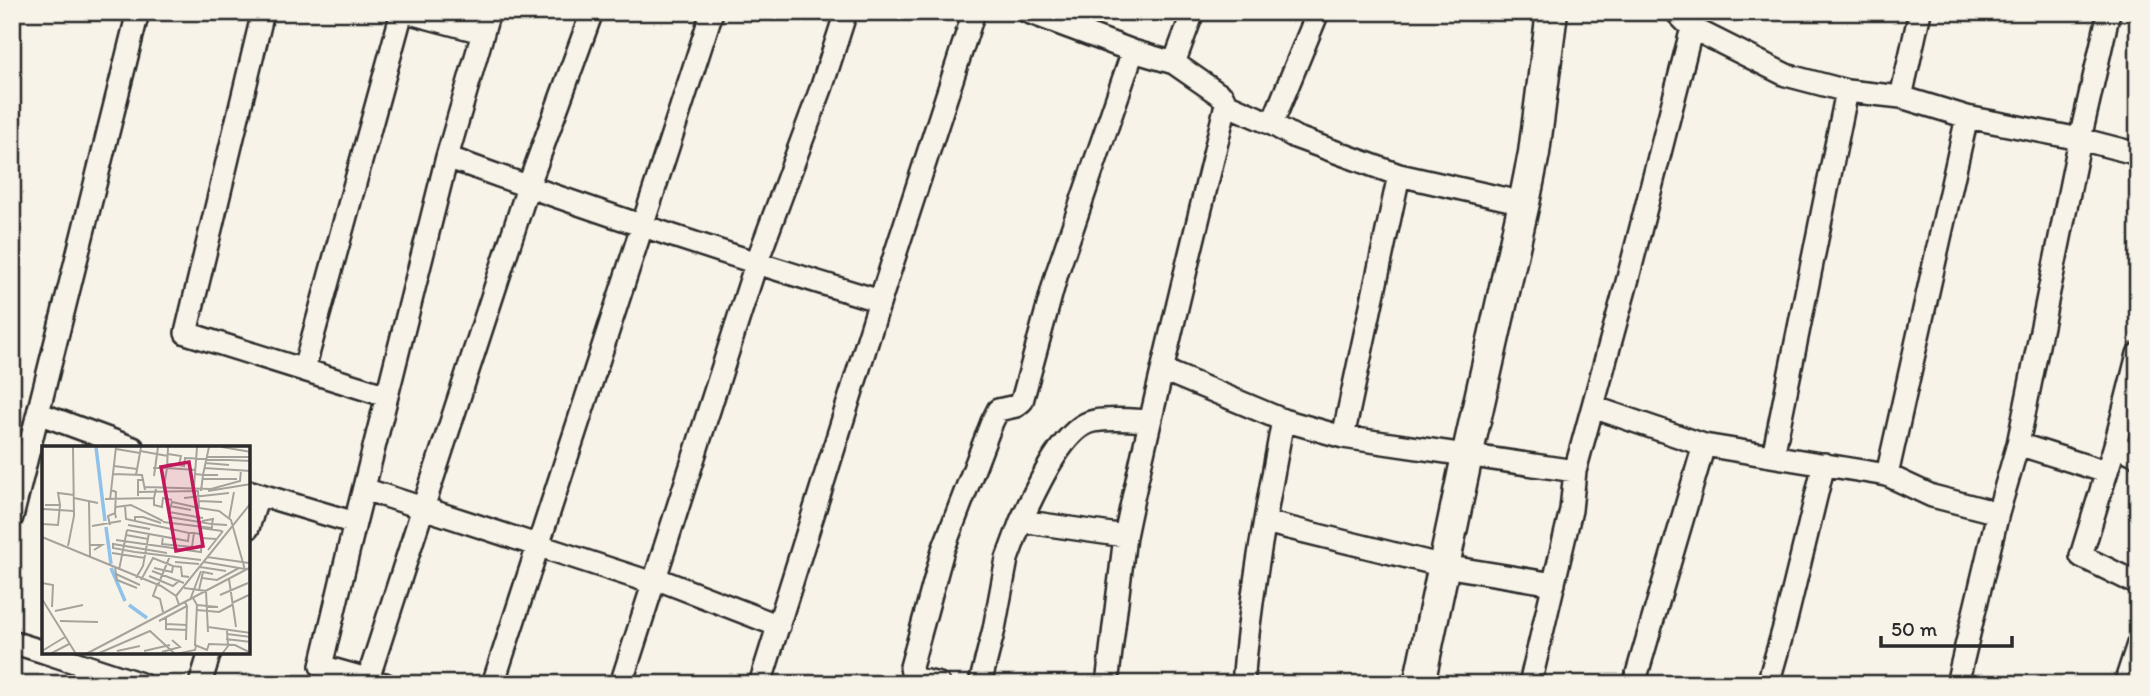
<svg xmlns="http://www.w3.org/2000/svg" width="2150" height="696" font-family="Itim,sans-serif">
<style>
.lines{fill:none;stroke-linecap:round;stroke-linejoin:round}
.street-casing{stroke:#2b2b2b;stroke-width:26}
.secondary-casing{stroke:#2b2b2b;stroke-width:35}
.street{stroke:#f7f3e8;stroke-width:21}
.secondary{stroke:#f7f3e8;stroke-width:30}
.inset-river{fill:none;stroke:#8fc1eb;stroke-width:3.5}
.inset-road{fill:none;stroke:#a5a39c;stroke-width:2}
.view{fill:#c2185b;fill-opacity:0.15;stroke:#c2185b;stroke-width:3.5}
.inset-edge{fill:none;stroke:#2b2b2b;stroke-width:3.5}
</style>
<rect width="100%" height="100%" fill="#f7f3e8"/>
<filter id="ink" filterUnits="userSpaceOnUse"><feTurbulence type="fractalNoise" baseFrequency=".0143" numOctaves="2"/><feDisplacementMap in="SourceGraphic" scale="14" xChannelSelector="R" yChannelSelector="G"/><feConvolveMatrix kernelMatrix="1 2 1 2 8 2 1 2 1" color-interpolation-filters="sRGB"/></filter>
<g filter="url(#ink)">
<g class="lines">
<!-- street casing -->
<g class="street-casing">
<path id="street" d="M263,12L186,333L387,396L447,157L489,12
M406,12L482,32
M592,12L528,187L423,508L653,583
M1676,12L1692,28L1786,75L1847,91L1901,97L1967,117L2080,139L2109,12
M1174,63L1193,12
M1901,97L1920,12
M1226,104L1272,124L1295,137L1399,175L1524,203
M1272,124L1318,12
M447,157C590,210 734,257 880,301
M2138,354L2115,445L2138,456
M304,369L402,12
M1163,370L1283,420L1343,437L1575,471
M1593,407L1704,445L1887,475L1932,496L1998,513
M1343,437L1399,175
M2018,444L2106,472
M2115,445L2081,556L2138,584
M133,448L38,413L138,12
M1773,456L1847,91
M1887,475L1967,117
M364,489L423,508L368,679
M248,491L355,523L387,396
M12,517L38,413
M1021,521C1034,494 1063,426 1094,421C1112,418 1131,420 1149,421
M1265,522L1444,566L1554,584
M355,523L321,666L385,684
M248,528L258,496
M655,578L779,626
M12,642L44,652
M44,652L141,684
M200,684L210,652
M493,684L712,12
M621,684L756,264L822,86L846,12
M760,684L880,301L974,12
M939,684L913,678L911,667L943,550L992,422L998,410L1016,406L1022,401L1057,273L1133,51
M980,684L994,629L1007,559L1021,521L1125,536C1155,391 1192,248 1226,104L1223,97L1174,63L1133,51L1028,12
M1107,684L1125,536
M1243,684C1250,595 1267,508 1283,420
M1530,684L1571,510L1575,471L1627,282L1696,12
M1634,684L1704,445
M1768,684L1785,624L1824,464
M1957,684L1998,513L2018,444L2080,139L2138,154
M2125,684L2138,644"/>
</g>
<!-- secondary casing -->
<g class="secondary-casing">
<path id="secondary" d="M1419,684L1467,456L1524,203L1534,153L1552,12"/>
</g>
<!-- street -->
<use href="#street" class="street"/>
<!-- secondary -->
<use href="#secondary" class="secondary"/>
</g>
</g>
<!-- overview -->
<g transform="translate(42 446)">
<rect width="208" height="208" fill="#f7f3e8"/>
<path class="inset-river" d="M54,1L63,75M64,81L69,118M69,122L83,155M87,159L105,172"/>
<path class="inset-road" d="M126,1L125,22L154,24M180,1L209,6M74,3L98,7M98,5L126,10M165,11H209M163,17L187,19M126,18L137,19L139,10L126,8M137,19L142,20L143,12L209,15M72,20L95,23M111,22H125L122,40M162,22L209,25M71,28L100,29L103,44M153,28L161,29L167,1M94,29L99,1M112,30L116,1M160,33H195M103,41L169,43L198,35L199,24M152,41L155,1M69,44L74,46L73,67M159,45L161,29H176M166,45L209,38M96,46L156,45L157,62L177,65L189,74L203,124M96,50V34H102M32,52L56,57M112,52V59L120,61L121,52L130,54M142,52L187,47M63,53L112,52L114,43M68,54L74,1M157,55L180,56M47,56L48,110M18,59L16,47L32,49M83,60L84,73L147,87L146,95L85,84M128,60L149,64M74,61L89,59L121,75M157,62L130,56L127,66L161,72M1,63L32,65M187,73L192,46M93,75V71H101L119,77M160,75L171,73L170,78L185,79M121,76L170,82V78L127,71M0,78L16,79L18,59H3M68,79L66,70L73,67L74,72M86,79L108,83M50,80L79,75M152,87L158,88L159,82L180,85M84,89L106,93M121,90L120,98L150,101L152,87H147M0,91L119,140L134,150L137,159M74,94L159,106L160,92L174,93M47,99H60L52,104M26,100L32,70L31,1M166,104L181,85M70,107L103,112M125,107L71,98V102L93,106L159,114M165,111L207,117M133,116L157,118M162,116L203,123M158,121L184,125M73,122L75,134L95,142M112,122L130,126L131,120L139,121L140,130L147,131M77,124L85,84M110,125L142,137M74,128L98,139M107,130L131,140L138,134M94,132L101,120L107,87M160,132L175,134L197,122M187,133L194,181M99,134L111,112L131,120M0,137L11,139L10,161M115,139L111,150L118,153L121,166M116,139L128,110M142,142L164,145L166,186M157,144L161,126L171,128M178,149L206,137M134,150L209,57M151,152L155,159L153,199L165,204L167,198L193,199L209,207M0,153L34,208M148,154L159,125M190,157L209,148M155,159L176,161M155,164L177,166L190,159M13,165L41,159M124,172V183L145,184M18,175L56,176M117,175L145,160L143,156M124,178L145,179M166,181L209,187M185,188L209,191M184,193L209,196M144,194L145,160M0,205L23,191M75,205L98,200M102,205L128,199M120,206L138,201L130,194M8,208L27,198M44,208L209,121M55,208L108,185L133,208M134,208L153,204L154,200M180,208L186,200L185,185"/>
<path class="view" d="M147,16L161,100L134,105L119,21Z"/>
<rect width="208" height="208" class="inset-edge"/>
</g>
<!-- margin -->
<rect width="2150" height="696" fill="none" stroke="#f7f3e8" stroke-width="42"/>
<rect x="21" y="21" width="2108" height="654" fill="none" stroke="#2b2b2b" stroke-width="2.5" filter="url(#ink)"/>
<!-- scale -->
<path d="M1881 636v10h131v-10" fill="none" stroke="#2b2b2b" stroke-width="3.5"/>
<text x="1891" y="636" font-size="21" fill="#2b2b2b" stroke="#f7f3e8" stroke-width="5" paint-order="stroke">50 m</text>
</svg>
